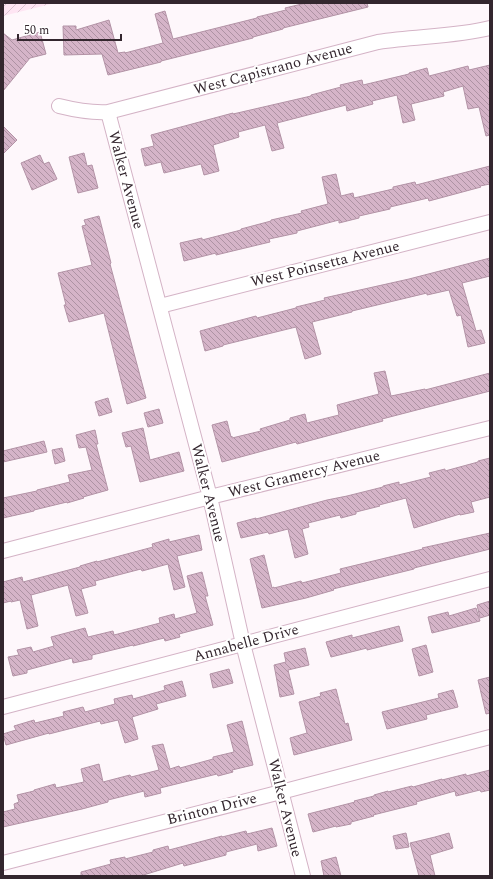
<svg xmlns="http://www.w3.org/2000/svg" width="493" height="879" font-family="Spectral,serif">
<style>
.industrial{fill:url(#industrial-furrows)}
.building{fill:url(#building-back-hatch);stroke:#b393a6}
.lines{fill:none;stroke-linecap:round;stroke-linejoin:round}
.minor-casing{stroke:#d4b3c6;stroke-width:16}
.minor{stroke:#fff;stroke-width:14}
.labels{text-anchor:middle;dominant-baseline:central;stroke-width:4;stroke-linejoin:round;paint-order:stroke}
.street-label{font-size:15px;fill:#33262e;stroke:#fff}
</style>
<defs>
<pattern id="industrial-furrows" width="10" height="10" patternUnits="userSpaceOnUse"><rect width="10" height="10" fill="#fee5f3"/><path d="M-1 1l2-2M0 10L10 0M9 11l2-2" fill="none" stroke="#dac4d1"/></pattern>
<pattern id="building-back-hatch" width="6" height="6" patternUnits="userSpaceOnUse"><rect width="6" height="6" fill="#d5b4c8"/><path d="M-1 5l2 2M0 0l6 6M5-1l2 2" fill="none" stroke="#ad92a3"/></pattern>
</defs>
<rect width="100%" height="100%" fill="#fef7fb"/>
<!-- industrial -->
<path class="industrial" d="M3,3H55L3,16Z"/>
<!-- building -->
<path class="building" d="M306,3H367L368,7L283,28V29L253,37V38L161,61V62L108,75L102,54L64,55L63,26H76V30L109,20L118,53L125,52V53L163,43L155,14L165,11L173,39L257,18V17L286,10L285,8Z
M40,32L46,54L30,58L3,91V33L12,40Z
M490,65V135L486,136L479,107L468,109L463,86L443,92L444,96L411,104L415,120L403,123L397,95L372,101L373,104L347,111L346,105L277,123L284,148L272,151L265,125L238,132L239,137L213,145L219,171L204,175L201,164L164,173L161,162L145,166L141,149L154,146L151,135L233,113V114L311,96V95L341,87L340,85L362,80L363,85L409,74V73L427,68L429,76L468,66L469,70Z
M3,126L17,140L3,154Z
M84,153L87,166L92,165L98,188L78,193L69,157Z
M40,155L44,164L49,162L57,179L32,190L21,163Z
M490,166V184L480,186L481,187L429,201L428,198L390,207V209L359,216V218L339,223V220L297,231V233L269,239L270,242L216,255V253L184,261L180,243L202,238V240L241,230V229L271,221V220L302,213L301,211L328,204L322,177L336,174L341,196L353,193L354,198L393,189V187L415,182L416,185Z
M99,216L111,263L110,264L146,398L127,404L104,313L69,322L64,305H66L58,273L92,265L82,226L86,225L84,220Z
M490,258V276L462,283L476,331L481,330L485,343L468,347L461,315L457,316L449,290L427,295V293L352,311V312L312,322L321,354L305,359L296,327L223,345V346L205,351L200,331L256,316L257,318L296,308V307L325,300L324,298L409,279Z
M385,371L391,396L425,389V390L490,373V391L382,419L383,421L297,444L296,442L222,462L212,425L227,421L231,437L232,436V438L261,431L260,429L290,420V418L305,414L307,423L339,415L337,405L379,394L374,373Z
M108,398L112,412L99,416L95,402Z
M159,409L163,423L148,427L144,413Z
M143,428L150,460L179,452L184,471L140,482L131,446L126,447L122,433Z
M95,430L98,444H96L108,490L83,497L84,498L67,503V502L34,510V511L3,518V498L37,491V490L70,482L68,475L92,470L86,447L79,448L76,435Z
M44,441L47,452L3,462V451Z
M62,448L65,461L55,464L52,450Z
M490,458V497L471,502L474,512L460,515V514L414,528L406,498L379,505L380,506L356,512V514L341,518L340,515L308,523L309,527L302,529L308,554L295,558L288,529L269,534L268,532L241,538L237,523L256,518V519L327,500L347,496L383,487V486L399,482V485L431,477L429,473L445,469V471L478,462V461Z
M490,533V549L414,568V569L333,589L334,590L306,598L262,608L250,559L264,555L272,588L274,587V588L301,581L302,583L341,573L340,569L423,549L422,548Z
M199,535L202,550L177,556L185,587L174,590L168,564L142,571L141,569L95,581L96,585L81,589L88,613L76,616L68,585L31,595L38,626L27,629L20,600L11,602V601L3,603V582L22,577L23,582L80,567V566L97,561V562L153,547L152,544L169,539V542Z
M202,572L208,596H205L213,625L179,634L180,637L165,641L164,638L133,646V645L92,655V659L73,663L72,658L27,670V673L13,676L8,657L19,655L17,650L31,647L33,652L54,646L51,637L85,628L88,637L113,631L114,635L160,623L159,618L174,614L175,619L197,613L187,576Z
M490,601V615L480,618L477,605Z
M476,608L480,621L432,633L428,617L448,612L449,616Z
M399,626L403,641L367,650V648L331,657L326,642L352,635V638Z
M426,645L433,672L419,676L412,649Z
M305,648L309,665L288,670L294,694L280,697L274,665L286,662L284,653Z
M229,669L233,683L213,688L210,674Z
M490,677V713L486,714L478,680Z
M182,681L186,696L156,704L158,709L132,717L138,739L125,743L118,720L101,724L100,721L49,734V733L6,745L3,734L16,730L14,726L34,720L35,723L64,716L63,712L83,707L85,712L115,704L114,699L132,695L133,699L165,690L164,686Z
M336,689L345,724L348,723L352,740L294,755L290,738L307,733L299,702L321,696L320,693Z
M453,690L458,707L426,715L427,719L387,729L382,712L439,698L438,694Z
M242,721L253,765L232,770L233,772L218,776L217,774L160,788L161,793L145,797L144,791L108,800V802L82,809L3,827V812L15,809L14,804L19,802L17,795L34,791V790L55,784L56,788L84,782L81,769L99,764L103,782L130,775L131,777L159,770L152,746L163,744L170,769L179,766L180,768L213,759V757L234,752L227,725Z
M490,770V790L481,792L480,790L456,796L455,791L416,802L417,804L373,815L374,816L351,822V824L336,827V826L313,832L308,814L355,802L354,801L374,796V795L388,791V792L412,786L413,787L442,779V780L466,774V776Z
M272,828L277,846L258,851L257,844L226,852V855L184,866L183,863L140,876H81V872L111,864L110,860L125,857V859L153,852V850L168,846L169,850L222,836V837L246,831L247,834Z
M406,833L409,847L396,849L393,836Z
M449,833L453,848L430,855L435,876H419L410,843L435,837Z
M336,857L341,876H324L321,861Z"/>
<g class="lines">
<!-- minor casing -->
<g class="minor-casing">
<path id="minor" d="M59,106C75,110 91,113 108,112L378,42C415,36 454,37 490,28
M108,112L210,497L243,644L303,876
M160,306L490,222
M3,551L210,497L490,428
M3,707L490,579
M3,863L281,792L490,737"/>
</g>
<!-- minor -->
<use href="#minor" class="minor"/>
</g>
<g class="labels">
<!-- street labels -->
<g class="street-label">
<text transform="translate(273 69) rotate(-15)">West Capistrano Avenue</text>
<text transform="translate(126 180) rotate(75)">Walker Avenue</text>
<text transform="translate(325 264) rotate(-14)">West Poinsetta Avenue</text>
<text transform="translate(304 474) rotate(-14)">West Gramercy Avenue</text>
<text transform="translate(208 493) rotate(76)">Walker Avenue</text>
<text transform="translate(246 643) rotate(-15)">Annabelle Drive</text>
<text transform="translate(285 808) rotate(76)">Walker Avenue</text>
<text transform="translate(212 809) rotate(-14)">Brinton Drive</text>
</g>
</g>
<!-- border -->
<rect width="493" height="879" fill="none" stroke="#33262e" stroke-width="8"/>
<!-- scale -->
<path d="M18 34v6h103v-6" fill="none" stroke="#33262e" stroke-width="2"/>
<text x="24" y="34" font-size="12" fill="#33262e" stroke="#ffffff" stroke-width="3" paint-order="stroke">50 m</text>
</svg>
